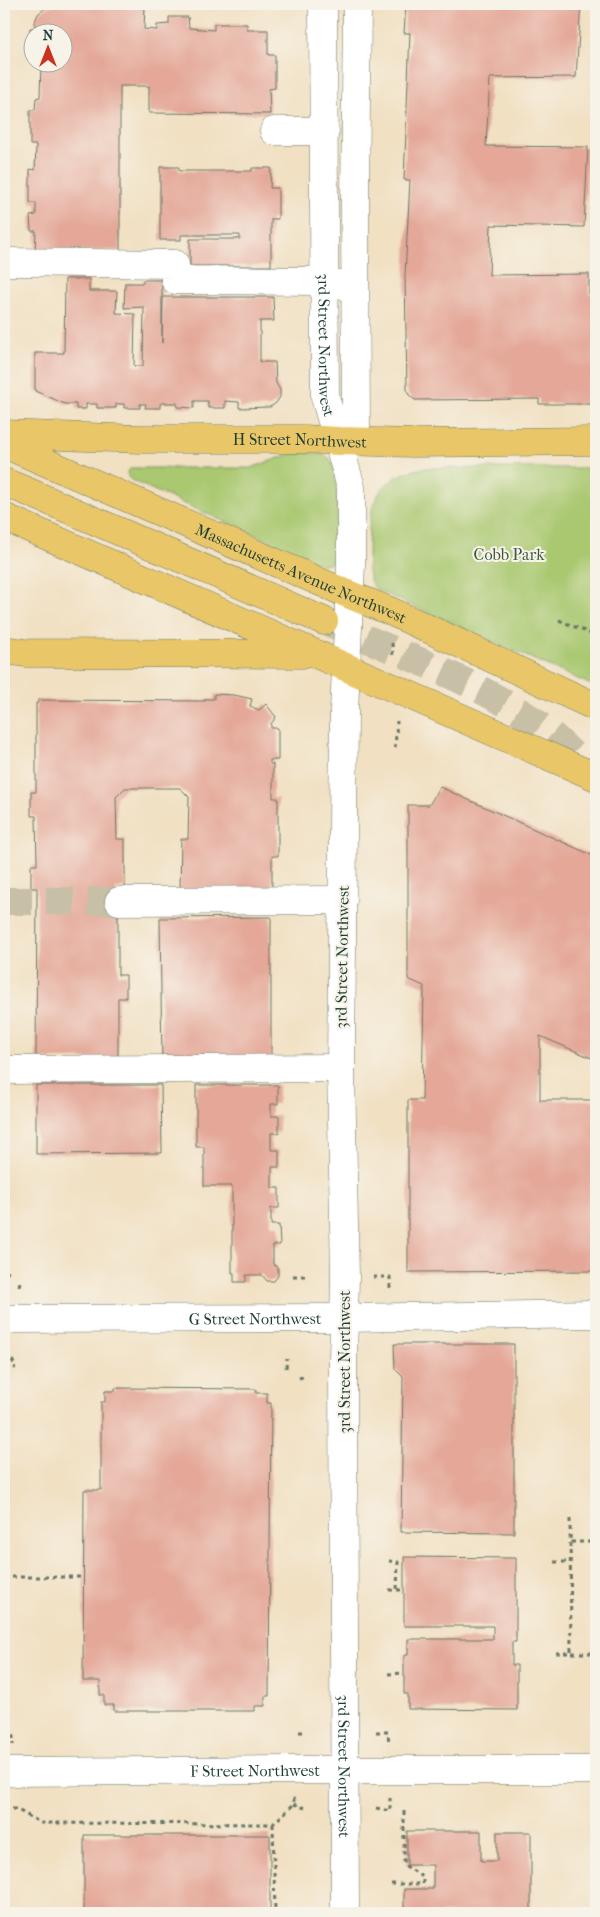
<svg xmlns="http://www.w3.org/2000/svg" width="600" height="1917" font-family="'IM FELL French Canon',serif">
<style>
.green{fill:#a9c870;stroke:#648252}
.building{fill:#e4a798}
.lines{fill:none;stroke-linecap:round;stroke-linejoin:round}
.minor-tunnel{stroke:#c7bfa6;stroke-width:28;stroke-dasharray:28 14;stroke-linecap:butt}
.highway-tunnel{stroke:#c7bfa6;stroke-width:28;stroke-dasharray:28 14;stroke-linecap:butt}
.minor-casing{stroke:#687666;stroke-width:29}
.major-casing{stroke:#687666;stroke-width:29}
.highway-casing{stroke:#687666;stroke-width:29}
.path{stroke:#687666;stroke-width:3;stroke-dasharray:4 4;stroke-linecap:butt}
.minor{stroke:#fff;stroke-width:28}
.major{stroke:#e9c769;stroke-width:28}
.highway{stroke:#e9c769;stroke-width:28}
.labels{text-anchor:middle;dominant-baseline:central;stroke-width:4;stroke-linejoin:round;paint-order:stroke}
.street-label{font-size:16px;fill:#1f3d34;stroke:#f7f3e8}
.park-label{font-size:16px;fill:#3b5940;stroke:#f7f3e8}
</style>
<rect width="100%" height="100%" fill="#f7f3e8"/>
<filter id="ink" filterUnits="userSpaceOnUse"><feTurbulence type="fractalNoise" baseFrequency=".02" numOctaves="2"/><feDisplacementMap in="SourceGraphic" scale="10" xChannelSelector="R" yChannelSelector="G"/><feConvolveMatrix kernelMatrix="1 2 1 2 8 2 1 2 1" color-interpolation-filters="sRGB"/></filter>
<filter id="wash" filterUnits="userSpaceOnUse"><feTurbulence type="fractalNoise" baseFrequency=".0096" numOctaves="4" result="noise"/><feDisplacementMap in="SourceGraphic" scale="20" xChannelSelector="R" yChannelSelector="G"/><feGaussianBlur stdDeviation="1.12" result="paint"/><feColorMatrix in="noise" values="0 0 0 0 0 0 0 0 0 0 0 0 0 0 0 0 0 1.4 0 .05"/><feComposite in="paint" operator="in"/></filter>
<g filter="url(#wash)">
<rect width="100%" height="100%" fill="#f1e0c2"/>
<!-- green -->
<path class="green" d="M290,454C300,454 321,450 329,458C341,470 336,535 336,555L335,559L329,564H320L131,480L128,477L127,473L131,468H251Z
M424,468H596V687L377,590C366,580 368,567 368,554C369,507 372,478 424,468Z"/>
<g id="blocks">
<!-- building -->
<path class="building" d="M60,4L145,5L144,29L157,30V25L169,24V17H188L189,28L214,30V24H247V30H268V55H275V88L269,89L270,114L149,113V86H120V250L35,251L36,231H31L30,216L36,215V203H30V169L35,170L36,145H30V110H35L36,98L40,97L41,62H62V32H32V46H31L30,28H35V21L38,14L48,6Z
M406,4H581L576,77L490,78L486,146L588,147L584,227L491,225L489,275L589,274V294H596V404H539V399L415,400L409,395L407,389L405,276L410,180H404L410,33H404Z
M160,167H179V171H252V168H271L270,188H278V219H271V266H190V239H240V235H181V240H160Z
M65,279H89V291H117L116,313L135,314L134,366H143L144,307L124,308L125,283H143V280H162V343L163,297H273L274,321H260V362H275L276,383L280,390V397L276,403L270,407L239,408V402L225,401V408H208V401H194V408L177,407V403H162L160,404V408H145L146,404H140V408H124V404H116V408H97V404H86V409H76V404H65L35,391V353H64Z
M214,694L234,695L252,699L250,706L259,710L266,704L276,717L271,724V728H278V760H270V764H273V798H278V856H272V891H180L181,839H188L189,797L180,788H125L116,797L117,839H125V888L116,889V915H118V975H126V998H118V1059H36L37,888H31V865H37L36,816H31V792H36V703H38V700L205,701V699H214Z
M440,787L596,857V1060L540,1036V1100H596V1271L408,1272V1100H422L424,986L408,979V805H429Z
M271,917V1064H162L160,918Z
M36,1085H161L162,1153L36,1154Z
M196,1085H278V1104H271V1116H279V1133H271V1150H279V1167H272V1188H279V1208H271V1225H279L280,1245H273V1264L278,1268V1276L274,1281H267L262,1275H246V1282H234V1273H232V1186H204V1147H196Z
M394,1344H514V1533L401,1532L403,1377L395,1369Z
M115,1388L256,1389V1393H267V1403H271L269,1696H265V1706H255V1711H114V1705H104V1695H100V1681H83L84,1490H101V1402H105V1391H115Z
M404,1557L516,1558V1642H512V1665H517V1710L408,1709V1694H404V1655H408V1639H493V1626H404Z
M407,1831H481V1861H497V1832H531V1913H404V1889H433V1865H407Z
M84,1835H270V1913H84Z"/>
</g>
</g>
<g filter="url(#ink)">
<use href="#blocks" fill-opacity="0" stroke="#687666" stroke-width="1"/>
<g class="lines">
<!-- minor-tunnel -->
<path class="minor-tunnel" d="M4,901H119"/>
<!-- highway-tunnel -->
<path class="highway-tunnel" d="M327,622C394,651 474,680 534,721C555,736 575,756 592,776"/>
<!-- minor casing -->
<g class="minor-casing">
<g id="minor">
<path id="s1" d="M323,4L325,397L351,487V564L344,711L341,1068L345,1277L343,1360L345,1913"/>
<path d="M274,131H325"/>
<path d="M4,262L175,264V280L325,281L343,285"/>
<path d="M356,441L355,201L357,4"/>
<path d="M119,901L343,900"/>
<path d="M4,1070L341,1068"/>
<path id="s2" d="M4,1319L344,1318L596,1314"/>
<path id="s3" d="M4,1772L294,1770H596"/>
</g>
</g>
<!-- major casing -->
<g class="major-casing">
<g id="major">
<path id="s4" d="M4,434L141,439H304L339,441L414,443L596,441"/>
<path id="s5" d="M4,444L350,595L390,611L596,707"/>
<path d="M4,517L596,777"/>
<path d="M4,650L25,653L302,654"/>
</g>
</g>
<!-- highway casing -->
<g class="highway-casing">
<path id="highway" d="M4,482L31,493L324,621"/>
</g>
<!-- path -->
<path class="path" d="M559,620L596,636
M392,643L393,657
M395,748L397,721
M5,1272L11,1273
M293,1276H305
M373,1277H390V1291
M19,1286L20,1282
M12,1360L16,1367
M6,1366L16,1368
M286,1368L287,1359
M299,1378L305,1376
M570,1519L571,1653
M571,1542H596
M389,1561L398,1562L397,1590
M554,1562H570
M12,1577H84
M389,1590H404
M556,1653H596
M388,1674L404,1673
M299,1732H305
M376,1732H388L389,1744
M4,1736H13V1745
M294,1804L305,1808
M376,1808L390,1811V1798
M4,1809H16L41,1823L273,1824L294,1804V1797
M404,1811V1848H407
M273,1824L275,1913
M391,1884H423V1877L404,1865V1848"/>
<!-- minor -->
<use href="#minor" class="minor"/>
<!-- major -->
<use href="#major" class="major"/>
<!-- highway -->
<use href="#highway" class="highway"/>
</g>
</g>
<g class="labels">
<!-- street labels -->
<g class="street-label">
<text stroke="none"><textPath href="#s1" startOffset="341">3rd Street Northwest</textPath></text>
<text stroke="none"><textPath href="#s4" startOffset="296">H Street Northwest</textPath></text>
<text stroke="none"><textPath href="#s5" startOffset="324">Massachusetts Avenue Northwest</textPath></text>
<text transform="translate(342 957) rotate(-89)">3rd Street Northwest</text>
<text stroke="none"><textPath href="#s2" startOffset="251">G Street Northwest</textPath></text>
<text transform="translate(344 1362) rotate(-90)">3rd Street Northwest</text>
<text stroke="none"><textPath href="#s1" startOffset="1766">3rd Street Northwest</textPath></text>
<text stroke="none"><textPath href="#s3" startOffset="251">F Street Northwest</textPath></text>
</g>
<!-- park labels -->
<g class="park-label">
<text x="509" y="554">Cobb Park</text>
</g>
</g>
<!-- margin -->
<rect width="600" height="1917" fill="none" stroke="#f7f3e8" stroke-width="20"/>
<!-- north arrow -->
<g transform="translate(48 48)"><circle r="24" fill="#f7f3e8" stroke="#a1aaa0"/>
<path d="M0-4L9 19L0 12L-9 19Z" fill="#c8321e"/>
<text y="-8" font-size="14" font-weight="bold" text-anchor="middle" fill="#1f3d34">N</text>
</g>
</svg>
